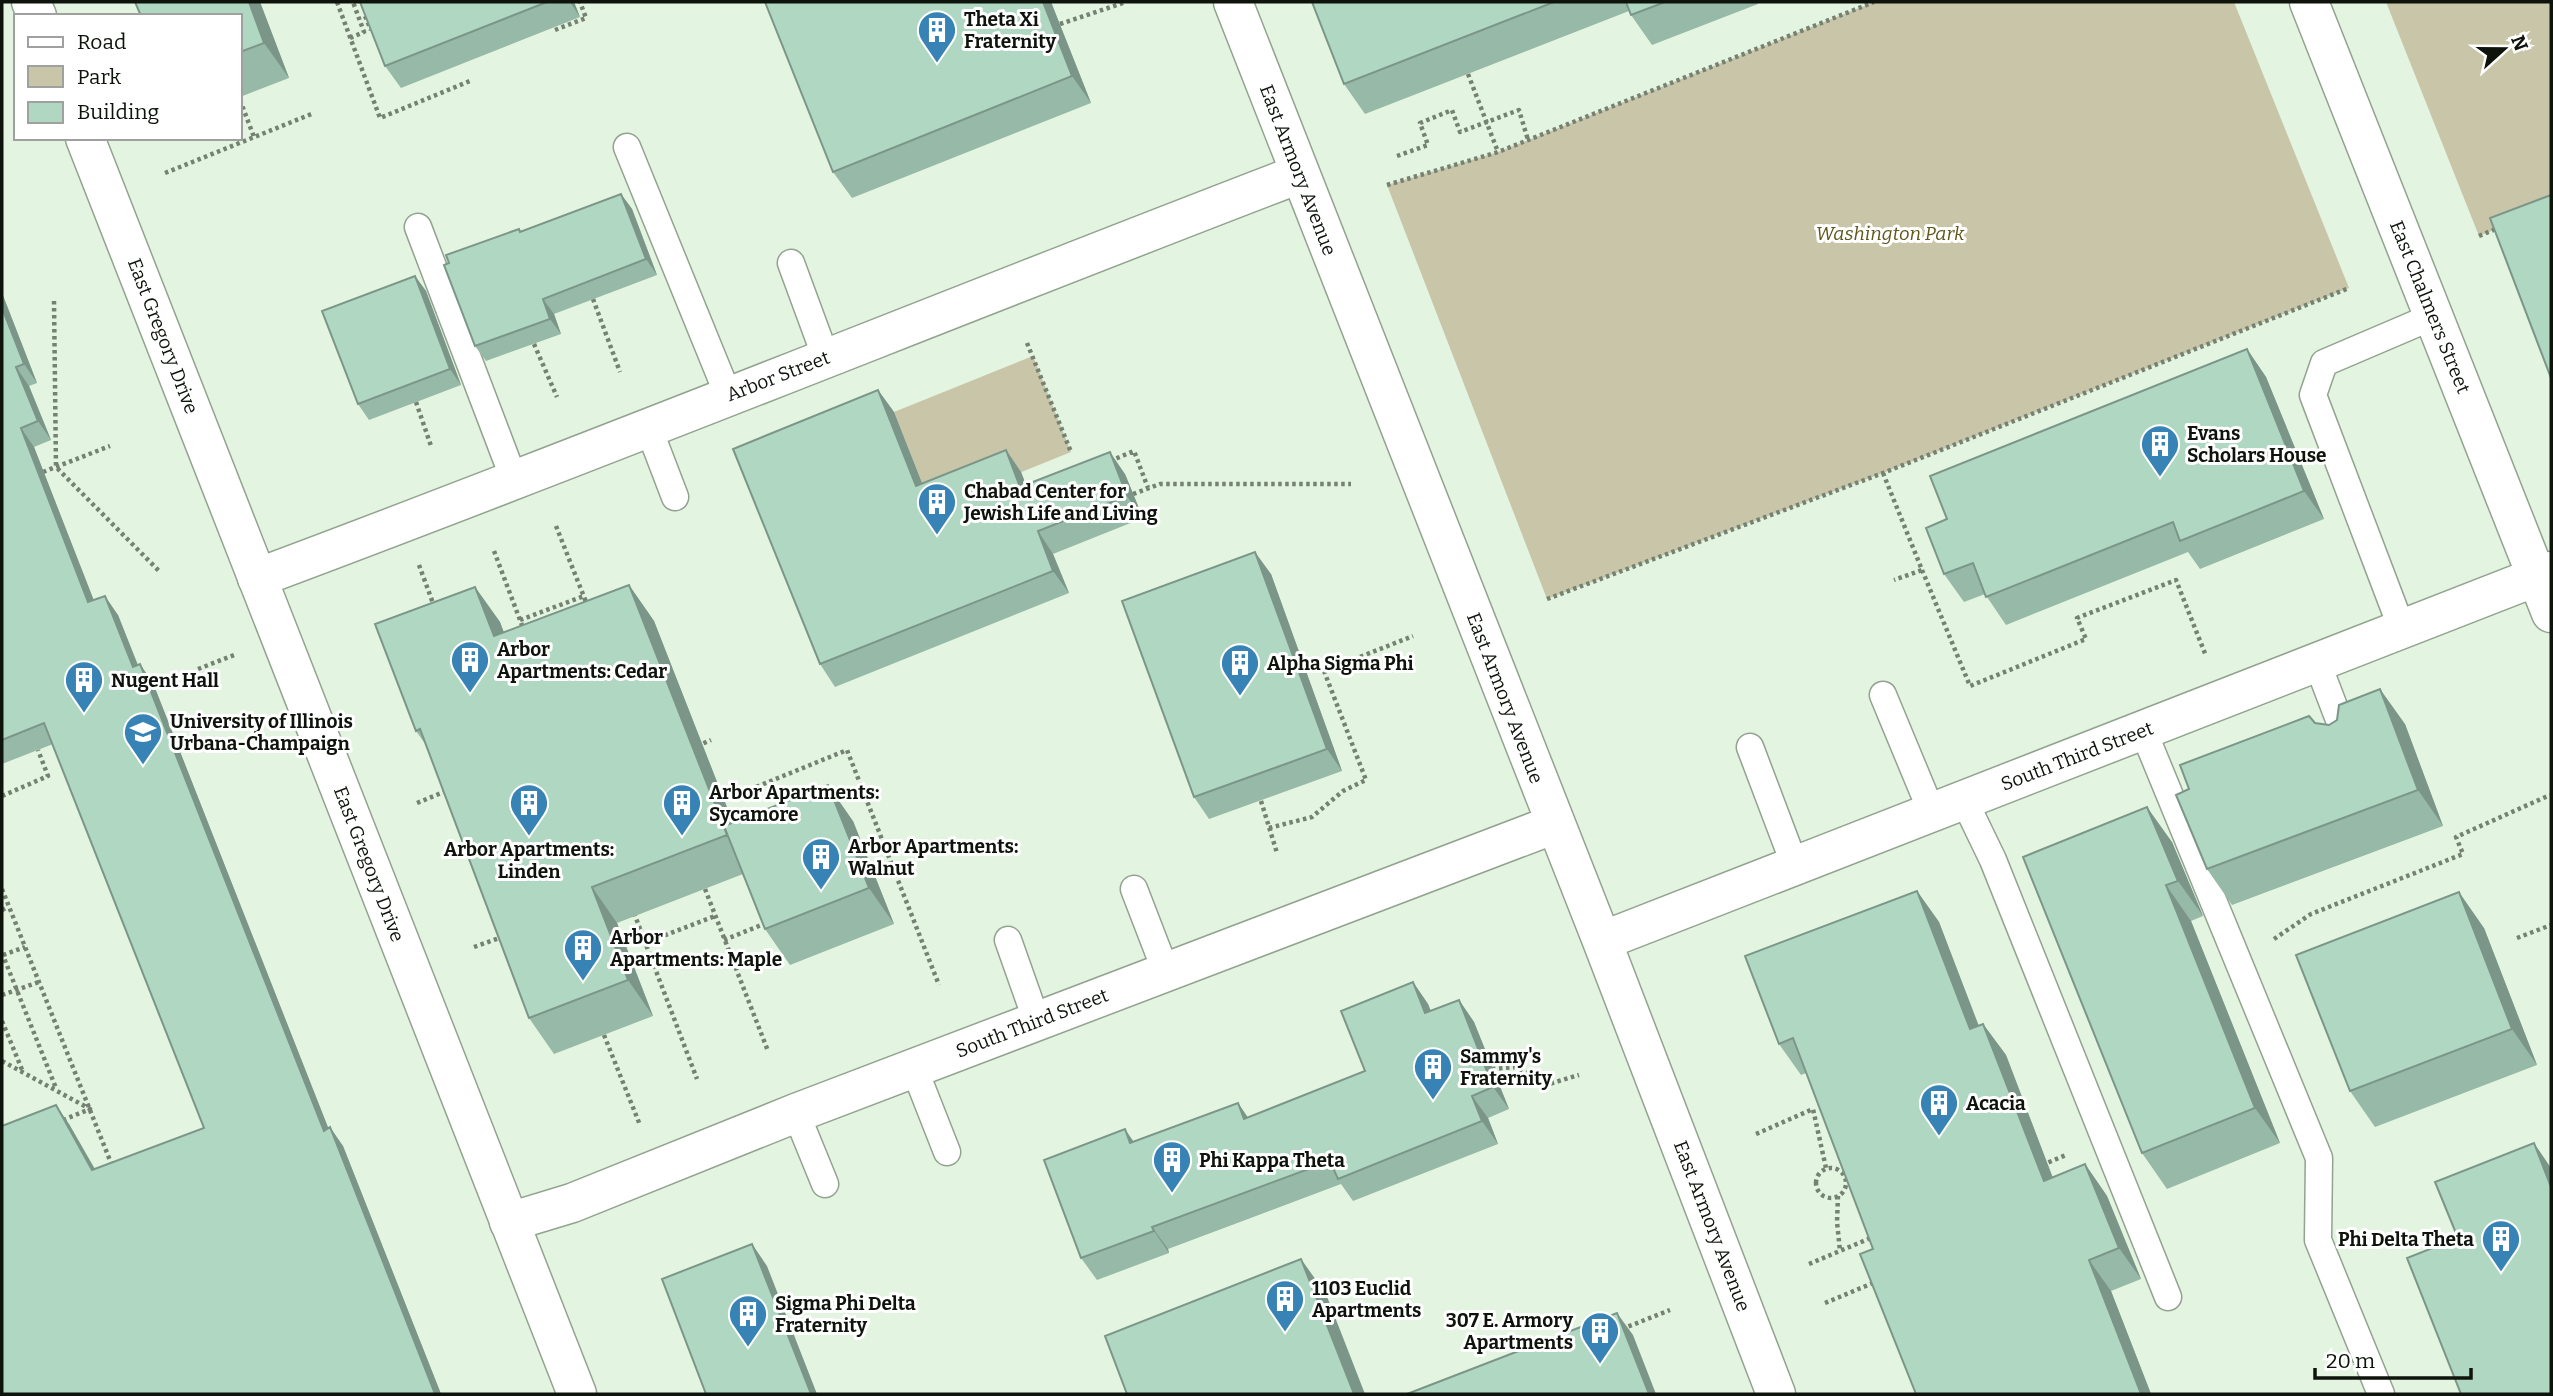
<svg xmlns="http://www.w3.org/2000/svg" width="2553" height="1396" font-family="Bitter,serif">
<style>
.green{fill:#c9c5a8}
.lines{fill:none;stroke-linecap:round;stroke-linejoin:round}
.service-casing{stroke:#92a38f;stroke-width:29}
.minor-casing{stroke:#92a38f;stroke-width:41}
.tertiary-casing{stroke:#92a38f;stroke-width:41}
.path{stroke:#758173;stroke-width:4.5;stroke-dasharray:3.5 3.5;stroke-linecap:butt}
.service{stroke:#fff;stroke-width:26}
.minor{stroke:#fff;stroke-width:38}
.tertiary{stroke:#fff;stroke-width:38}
.wall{fill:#97b9a7}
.shaded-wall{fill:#7b9688}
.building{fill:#b0d7c2;stroke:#7b9688;stroke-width:2}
.labels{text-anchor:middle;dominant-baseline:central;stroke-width:6;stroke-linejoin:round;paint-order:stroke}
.poi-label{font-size:19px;font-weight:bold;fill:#0e140c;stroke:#fff;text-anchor:start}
.street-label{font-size:19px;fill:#0e140c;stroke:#fff}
.park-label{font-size:19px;font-style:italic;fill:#5f5619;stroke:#fff}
</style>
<rect width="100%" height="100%" fill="#e3f5e0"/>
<!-- green -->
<path class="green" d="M1874,2H2234L2349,288L1883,473L1547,599L1387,185L1498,152Z
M2386,2H2551V207L2479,236Z
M1033,356L1071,452L932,508L894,412Z"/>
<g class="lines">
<!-- service casing -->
<g class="service-casing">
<path id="service" d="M627,147L728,395
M418,227L515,482
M791,263L826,358
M649,429L675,497
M2402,629L2313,395L2324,363L2434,316
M2317,662L2349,746
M1883,695L1932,813
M2143,730L2319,1158L2318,1240L2381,1394
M1750,747L1795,866
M1964,800L1993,860L2168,1297
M1134,889L1166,972
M1008,940L1037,1022
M914,1068L947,1152
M796,1113L825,1184"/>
</g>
<!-- minor casing -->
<g class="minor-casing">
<path id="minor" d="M1233,2L1602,941L1776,1394
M2309,2L2551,613
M257,578C606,448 952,307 1299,174
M1602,941L2551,571
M509,1222L572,1203L796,1113L1555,824"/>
</g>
<!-- tertiary casing -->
<g class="tertiary-casing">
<path id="tertiary" d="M31,2L37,16
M85,138L577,1394"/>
</g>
<!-- path -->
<path class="path" d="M337,2L380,118L470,81
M365,16L371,30
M1060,24L1126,2
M555,30L586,18L580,2
M350,38L364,32L353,2
M1468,74L1498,152
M240,100L254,137
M1397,156L1428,145L1420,123L1452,110L1460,132L1519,110L1528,140
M165,173L314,113
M1387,185L1498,152L1874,2
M2479,236L2498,228
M593,299L620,372
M54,301L56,467L160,572
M1027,343L1071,452
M534,344L557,397
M416,402L431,446
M1110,461L1134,451L1148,488
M43,472L110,446
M1883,473L1922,570L1894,580
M1133,494L1160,484H1351
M556,526L588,607
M494,551L523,628
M419,565L434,606
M1922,570L1970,686L2086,639L2077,618L2176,580L2206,656
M1547,599L1883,473L2349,288
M520,620L584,596
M198,669L237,654
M697,746L711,740
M2,796L48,776L38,750
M724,800L847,750L939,985
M1261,801L1277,853
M417,803L446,791
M1269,828L1312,817L1343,791L1366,780L1324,671L1413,636
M2,889L113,1168
M705,889L768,1051
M2,910L8,907
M634,913L697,1079
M2517,938L2551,925
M2274,939L2311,914L2463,854L2456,837L2550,795
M724,940L769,922
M645,943L715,916
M474,947L502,937
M2,953L56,1088
M3,955L25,947
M2,995L39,982
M2,1021L23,1072
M604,1035L640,1125
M2,1061L90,1109L63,1120
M1492,1069L1516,1067L1549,1084L1579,1075
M1756,1134L1813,1109L1826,1168
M2042,1165L2066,1155
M1816 1183a15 15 0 1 1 30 0a15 15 0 1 1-30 0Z
M1838,1196L1837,1222L1840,1251
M1809,1264L1873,1237
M1825,1303L1873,1283L1872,1280
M1622,1329L1670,1310"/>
<!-- service -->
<use href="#service" class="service"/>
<!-- minor -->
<use href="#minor" class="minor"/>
<!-- tertiary -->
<use href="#tertiary" class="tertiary"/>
</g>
<!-- wall -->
<path class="wall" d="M260,2L289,78L240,97V16Z
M360,2H574L580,17L401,88L385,66Z
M765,2H1051L1091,103L852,198L833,172Z
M1312,2H1757L1758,4L1652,45L1631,15L1629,11L1365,114L1344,84Z
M621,194L632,209L657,275L554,314L561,334L486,361L475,346L521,232Z
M415,276L426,291L461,385L369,420L358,404Z
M2,293L37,383L29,386L51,440L34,447L93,600L118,615L138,665L153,683L328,1128L343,1146L441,1394H2L69,1124L95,1169L204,1128L53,744L2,764Z
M2247,349L2266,377L2324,519L2200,569L2188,552L2006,625L1985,594L1964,602L1944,574L1947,519Z
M878,390L894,412L922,484L1006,450L1021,472L1026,485L1125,474L1143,518L1053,554L1069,593L835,687L820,664Z
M1271,574L1342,771L1209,819L1194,797Z
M629,585L654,621L733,823L853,821L894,924L790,965L765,929L743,874L617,923L653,1016L554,1054L529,1018L426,745L416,731L475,587L500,622L503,632Z
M2337,720L2405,724L2443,826L2232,905L2207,869L2189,789L2315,723L2329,725Z
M2172,842L2203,916L2191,921L2280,1143L2167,1189L2142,1153L2023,857Z
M1917,891L1939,922L1978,1026L1983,1024L2006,1055L2052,1177L2085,1164L2107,1196L2141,1279L2111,1291L2151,1394H1916L1873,1249L1806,1073L1801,1075L1779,1044Z
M2484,928L2537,1065L2375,1127L2350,1091Z
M1413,982L1428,1004L1431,1011L1459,1000L1474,1022L1509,1109L1488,1118L1498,1144L1353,1201L1341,1184L1168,1249L1169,1253L1097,1280L1081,1258L1134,1142L1238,1103L1248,1118L1365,1071Z"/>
<!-- shaded-wall -->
<path class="shaded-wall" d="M249,2H260L289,78L264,43Z
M570,2H574L580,17Z
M1043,2H1051L1091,103L1072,76Z
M621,194L632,209L657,275L646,259Z
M415,276L426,291L461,385L450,369Z
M2,293L37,383L24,364L2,308Z
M543,299L554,314L561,334L550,319Z
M2247,349L2266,377L2324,519L2304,491Z
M16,367L29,386L51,440L38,421Z
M878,390L894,412L932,508L916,486Z
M21,428L34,447L102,621L88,602Z
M1006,450L1021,472L1036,510L1020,487Z
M1110,452L1125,474L1143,518L1127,496Z
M1038,531L1053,554L1069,593L1053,571Z
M1255,552L1271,574L1342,771L1327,749Z
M629,585L654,621L752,871L727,835Z
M475,587L500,622L519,672L494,636Z
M105,596L118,615L146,686L133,667Z
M140,664L153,683L337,1150L324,1131Z
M2380,689L2405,724L2443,826L2418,790Z
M828,785L853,821L894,924L869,888Z
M2147,807L2172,842L2203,916L2178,881Z
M2166,885L2191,921L2280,1143L2255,1108Z
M592,887L617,923L653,1016L628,980Z
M1917,891L1939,922L1992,1060L1970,1029Z
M2459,892L2484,928L2537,1065L2512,1029Z
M1413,982L1428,1004L1440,1036L1425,1013Z
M1459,1000L1474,1022L1509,1109L1493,1087Z
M1983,1024L2006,1055L2066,1212L2044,1181Z
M1472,1096L1488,1118L1498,1144L1482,1121Z
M1238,1103L1253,1125L1244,1119Z
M56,1105L69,1124L106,1189L92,1170Z
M330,1127L343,1146L441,1394H435Z
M1125,1129L1140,1151L1130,1143Z
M2534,1143L2551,1168V1187Z
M2085,1164L2107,1196L2141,1279L2119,1248Z
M1152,1227L1168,1249L1169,1253L1154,1231Z
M752,1244L767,1266L817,1394H811Z
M1301,1259L1326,1294L1365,1394H1354Z
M2089,1260L2111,1291L2151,1394H2141Z
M1617,1313L1633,1335L1656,1394H1649Z"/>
<!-- building -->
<path class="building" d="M135,2H249L264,43L240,52V16H141Z
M360,2H547L385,66Z
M765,2H1043L1072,76L833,172Z
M1312,2H1554L1344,84Z
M1626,2H1665L1631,15Z
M621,194L646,259L543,299L550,319L475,346L444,265L449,263L446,255L519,229L520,232Z
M2551,195V378L2490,218Z
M415,276L450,369L358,404L322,311Z
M2,308L24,364L16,367L38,421L21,428L88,602L105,596L133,667L140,664L324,1131L330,1127L435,1394H2V1126L56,1105L92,1170L204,1128L44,723L2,740Z
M2247,349L2304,491L2180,541L2173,522L1986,597L1973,563L1944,574L1926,528L1947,519L1930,476Z
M878,390L916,486L1006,450L1020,487L1110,452L1127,496L1038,531L1053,571L820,664L733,449Z
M1255,552L1327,749L1194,797L1122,601Z
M629,585L727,835L592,887L628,980L529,1018L420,729L416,731L375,624L475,587L494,636Z
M2380,689L2418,790L2207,869L2176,795L2189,789L2180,765L2309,716L2315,723L2329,725L2337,720L2339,705Z
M828,785L869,888L765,929L724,826Z
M2147,807L2178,881L2166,885L2255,1108L2142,1153L2023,857Z
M1917,891L1970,1029L1983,1024L2044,1181L2085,1164L2119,1248L2089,1260L2141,1394H1916L1860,1254L1873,1249L1793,1038L1779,1044L1745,956Z
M2459,892L2512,1029L2350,1091L2296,955Z
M1413,982L1425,1013L1459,1000L1493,1087L1472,1096L1482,1121L1338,1179L1330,1161L1152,1227L1154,1231L1081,1258L1044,1160L1125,1129L1130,1143L1238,1103L1244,1119L1365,1071L1341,1011Z
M2534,1143L2551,1187V1394H2461L2407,1258L2458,1238L2435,1182Z
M752,1244L811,1394H706L662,1279Z
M1301,1259L1354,1394H1127L1105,1336Z
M1617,1313L1649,1394H1407Z"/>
<!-- icons -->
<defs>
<g id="building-pin" transform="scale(2.0125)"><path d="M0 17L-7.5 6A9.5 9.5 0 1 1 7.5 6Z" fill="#3883b6" stroke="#fff"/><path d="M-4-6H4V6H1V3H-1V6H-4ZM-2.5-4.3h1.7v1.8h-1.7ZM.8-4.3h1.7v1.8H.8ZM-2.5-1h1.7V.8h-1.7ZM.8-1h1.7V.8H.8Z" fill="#fff"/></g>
<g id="university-pin" transform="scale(2.0125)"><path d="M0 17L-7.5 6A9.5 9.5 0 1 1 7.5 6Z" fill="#3883b6" stroke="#fff"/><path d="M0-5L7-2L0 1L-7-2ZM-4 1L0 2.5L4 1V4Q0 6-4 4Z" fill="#fff"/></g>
</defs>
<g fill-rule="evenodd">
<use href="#building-pin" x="937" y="30"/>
<use href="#building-pin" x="2160" y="444"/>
<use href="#building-pin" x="937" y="502"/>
<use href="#building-pin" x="470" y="660"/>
<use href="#building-pin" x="1240" y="663"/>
<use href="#building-pin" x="84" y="680"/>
<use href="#university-pin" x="143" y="732"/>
<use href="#building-pin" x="529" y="803"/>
<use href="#building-pin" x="682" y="803"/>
<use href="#building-pin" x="821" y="857"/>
<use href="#building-pin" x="583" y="948"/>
<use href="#building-pin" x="1433" y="1067"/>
<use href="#building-pin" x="1939" y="1103"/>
<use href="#building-pin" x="1172" y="1160"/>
<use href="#building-pin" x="2501" y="1239"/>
<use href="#building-pin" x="1285" y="1299"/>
<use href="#building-pin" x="748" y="1314"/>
<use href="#building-pin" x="1600" y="1331"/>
</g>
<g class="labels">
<!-- poi labels -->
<g class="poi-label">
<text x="964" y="19">Theta Xi<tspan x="964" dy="22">Fraternity</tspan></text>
<text x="2187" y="433">Evans<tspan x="2187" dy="22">Scholars House</tspan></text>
<text x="964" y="491">Chabad Center for<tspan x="964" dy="22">Jewish Life and Living</tspan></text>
<text x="497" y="649">Arbor<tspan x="497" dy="22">Apartments: Cedar</tspan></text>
<text x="1267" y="663">Alpha Sigma Phi</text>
<text x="111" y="680">Nugent Hall</text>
<text x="170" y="721">University of Illinois<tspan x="170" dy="22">Urbana-Champaign</tspan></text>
<text x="709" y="792">Arbor Apartments:<tspan x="709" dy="22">Sycamore</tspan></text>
<text x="848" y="846">Arbor Apartments:<tspan x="848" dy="22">Walnut</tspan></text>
<text x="529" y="849" text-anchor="middle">Arbor Apartments:<tspan x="529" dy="22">Linden</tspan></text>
<text x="610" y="937">Arbor<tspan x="610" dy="22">Apartments: Maple</tspan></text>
<text x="1460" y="1056">Sammy's<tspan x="1460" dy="22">Fraternity</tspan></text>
<text x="1966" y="1103">Acacia</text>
<text x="1199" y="1160">Phi Kappa Theta</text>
<text x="2474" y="1239" text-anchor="end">Phi Delta Theta</text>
<text x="1312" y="1288">1103 Euclid<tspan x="1312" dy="22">Apartments</tspan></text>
<text x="775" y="1303">Sigma Phi Delta<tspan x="775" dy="22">Fraternity</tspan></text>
<text x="1573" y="1320" text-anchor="end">307 E. Armory<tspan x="1573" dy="22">Apartments</tspan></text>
</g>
<!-- street labels -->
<g class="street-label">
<text transform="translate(1298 170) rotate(69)">East Armory Avenue</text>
<text transform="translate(2430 307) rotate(68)">East Chalmers Street</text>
<text transform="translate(163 336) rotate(69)">East Gregory Drive</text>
<text transform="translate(778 376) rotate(-21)">Arbor Street</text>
<text transform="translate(1505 698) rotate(69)">East Armory Avenue</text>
<text transform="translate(2077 756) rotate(-21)">South Third Street</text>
<text transform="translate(369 864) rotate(69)">East Gregory Drive</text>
<text transform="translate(1032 1023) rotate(-21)">South Third Street</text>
<text transform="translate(1712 1226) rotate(69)">East Armory Avenue</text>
</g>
<!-- park labels -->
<g class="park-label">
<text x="1890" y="233">Washington Park</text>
</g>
</g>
<!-- border -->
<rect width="2553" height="1396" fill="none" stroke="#0e140c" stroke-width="7"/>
<!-- legend -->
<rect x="14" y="14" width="228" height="126" fill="#ffffff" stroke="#9fa19e" stroke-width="2"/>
<rect x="28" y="37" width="35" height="10" fill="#ffffff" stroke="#9fa19e" stroke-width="2"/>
<text x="77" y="49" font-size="21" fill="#0e140c">Road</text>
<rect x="28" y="66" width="35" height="21" fill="#c9c5a8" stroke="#9fa19e" stroke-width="2"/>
<text x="77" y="84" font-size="21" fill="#0e140c">Park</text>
<rect x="28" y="102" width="35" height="21" fill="#b0d7c2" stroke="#9fa19e" stroke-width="2"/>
<text x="77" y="119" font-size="21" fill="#0e140c">Building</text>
<!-- north arrow -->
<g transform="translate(2504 49) rotate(69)" stroke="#ffffff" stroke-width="5" paint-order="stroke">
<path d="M0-5L12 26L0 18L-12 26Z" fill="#0e140c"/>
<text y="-10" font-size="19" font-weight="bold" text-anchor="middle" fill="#0e140c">N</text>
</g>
<!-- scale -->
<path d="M2315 1368v10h156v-10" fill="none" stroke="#0e140c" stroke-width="3.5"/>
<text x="2326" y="1368" font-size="21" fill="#0e140c" stroke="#ffffff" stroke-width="5" paint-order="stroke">20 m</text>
</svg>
